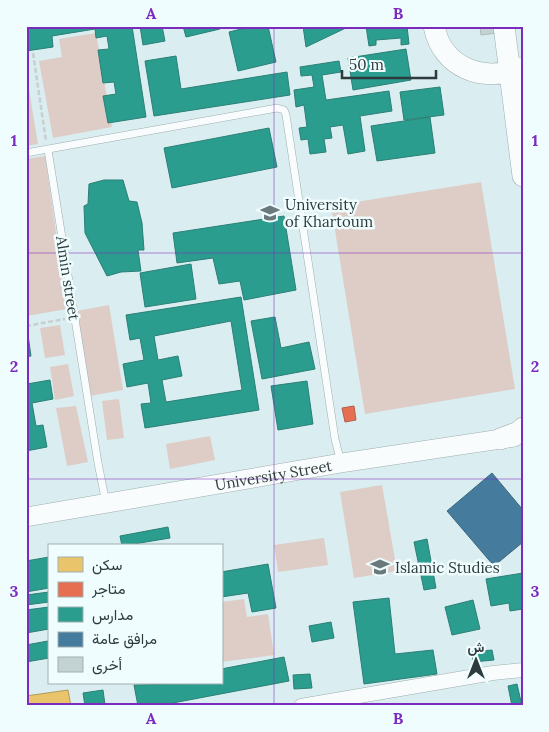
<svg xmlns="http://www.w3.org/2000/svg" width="549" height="732" font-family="Lora,Vazirmatn,serif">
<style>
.green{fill:#decdc6}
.homes{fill:#e9c46a;stroke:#b19b5c}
.shops{fill:#e76f51;stroke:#b05f4b}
.schools{fill:#2a9d8f;stroke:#2b8076;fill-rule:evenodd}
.public{fill:#457b9d;stroke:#3e6880}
.building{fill:#c3d3d4;stroke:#abbabc}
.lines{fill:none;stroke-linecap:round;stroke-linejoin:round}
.service-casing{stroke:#9faeb0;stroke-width:8}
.minor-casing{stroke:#9faeb0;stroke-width:15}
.secondary-casing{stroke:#9faeb0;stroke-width:20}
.primary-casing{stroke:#9faeb0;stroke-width:22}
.path{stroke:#c9cecf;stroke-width:2.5;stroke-dasharray:5 2.5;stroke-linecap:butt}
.service{stroke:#f9fcfd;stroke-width:7}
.minor{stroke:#f9fcfd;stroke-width:14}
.secondary{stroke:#f9fcfd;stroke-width:19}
.primary{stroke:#f9fcfd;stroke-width:21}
.grid{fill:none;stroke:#7b2cbf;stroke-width:1;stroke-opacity:0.55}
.labels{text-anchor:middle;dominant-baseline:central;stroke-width:5;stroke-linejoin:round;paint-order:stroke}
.poi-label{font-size:15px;fill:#2e3b3d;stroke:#f0fdff;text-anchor:start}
.street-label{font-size:15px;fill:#2e3b3d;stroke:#f0fdff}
.neatline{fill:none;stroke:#7b2cbf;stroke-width:2}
.grid-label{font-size:16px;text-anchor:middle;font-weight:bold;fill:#7b2cbf}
</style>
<rect width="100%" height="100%" fill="#daedf0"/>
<!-- green -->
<path class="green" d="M96,33L112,127L53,138L39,61L62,57L59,39Z
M26,71L38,144L26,146Z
M45,156L67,309L26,316V159Z
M481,182L515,389L365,414L331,206Z
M109,305L123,390L90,396L77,311Z
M60,325L65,355L45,358L40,328Z
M68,364L74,396L55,400L50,367Z
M119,399L124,438L107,440L102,401Z
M76,406L88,462L67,466L56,408Z
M210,436L215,460L170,469L166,444Z
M382,485L397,571L354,578L340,492Z
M324,538L328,565L278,572L274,545Z
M244,599L247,617L268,614L274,655L221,662V602Z"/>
<!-- homes -->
<path class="homes" d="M43,35L44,45L29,48L28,37Z
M68,690L71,706H26V696Z"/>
<!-- shops -->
<path class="shops" d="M354,406L356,420L345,422L342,408Z"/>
<!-- schools -->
<path class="schools" d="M26,26H132L146,117L108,123L103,96L116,94L114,82L103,83L98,50L109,49L107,36L96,38L95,29L52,36L53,47L26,51Z
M140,26H162L165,41L143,45Z
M183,26H219L220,29L186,37Z
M253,26H268L276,62L238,71L229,32Z
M303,26H350L306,47Z
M366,26H407L409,44L401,45V38L376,40V45L369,46Z
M406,49L411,80L353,90L348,58Z
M176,56L181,89L287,72L290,95L154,116L145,61Z
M339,61L341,72L322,75L326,100L389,91L392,111L360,116L365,151L348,154L343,125L330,127L332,138L324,139L326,152L310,154L308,139L301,140L299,128L307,127L304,105L296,107L294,90L314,87L312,75L301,76L300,67Z
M440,87L444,115L404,120L400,92Z
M430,117L435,153L377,161L371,126Z
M269,128L277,167L172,188L164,148Z
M104,180H123L129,201L137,202L142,223L144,250H138L141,271L121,272L107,276L85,233L84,206L88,204L89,184Z
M284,216L296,290L244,300L240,281L219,284L213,258L177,263L173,233Z
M191,264L196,299L145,307L140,273Z
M241,297L259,410L145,428L141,404L151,403L148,383L127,387L123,364L144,360L140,338L130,340L126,315ZM231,321L242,390L166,402L162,380L182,376L178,356L158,360L154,336Z
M275,317L281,348L309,342L315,369L262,379L251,321Z
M28,335L31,356L26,357V336Z
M50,380L53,399L32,403L36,426L43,425L47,447L26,451V381L27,384Z
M307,381L313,424L278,430L271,386Z
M168,527L170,538L122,546L120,536Z
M427,539L436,588L424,590L414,542Z
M49,557V588L26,592V561Z
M268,564L276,608L252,612L248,593L221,597V572Z
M523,573V609L510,611L509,603L491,606L486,579Z
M49,592V602L26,605V595Z
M389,598L395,654L433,650L437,674L364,684L353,602Z
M473,600L480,629L452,635L445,607Z
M49,607V629L26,633V610Z
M331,622L334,638L312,642L309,626Z
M48,641L49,658L26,662V645Z
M492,650L494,660L473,662L472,652Z
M284,657L289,681L157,706H138L134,685L221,683V669Z
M310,674L312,688L294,689L293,675Z
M517,684L522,706H512L508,686Z
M103,690L105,705L85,706L83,693Z"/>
<!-- public -->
<path class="public" d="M492,473L523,510V542L494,566L447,511Z"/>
<!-- building -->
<path class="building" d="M480,26H496L497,33L481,35Z"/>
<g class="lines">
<!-- service casing -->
<g class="service-casing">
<path id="service" d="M48,150L98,463L106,503
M26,153L277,108L284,110L286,115L335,439L341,463"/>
</g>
<!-- minor casing -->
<g class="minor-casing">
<path id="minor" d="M301,706L493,673L523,670"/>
</g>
<!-- secondary casing -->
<g class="secondary-casing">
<g id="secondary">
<path id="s1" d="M26,517L341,463L514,437"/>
</g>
</g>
<!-- primary casing -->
<g class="primary-casing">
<path id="primary" d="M434,26C442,68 483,83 520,68
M504,26L523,176
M500,439L519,432L523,428"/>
</g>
<!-- path -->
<path class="path" d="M33,53L46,141
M26,326L65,319"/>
<!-- service -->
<use href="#service" class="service"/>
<!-- minor -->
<use href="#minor" class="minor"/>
<!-- secondary -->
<use href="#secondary" class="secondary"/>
<!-- primary -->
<use href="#primary" class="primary"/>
</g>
<!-- grid -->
<path class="grid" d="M274,26V706M26,253H523M26,479H523"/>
<!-- icons -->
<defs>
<g id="university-bare" transform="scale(1.5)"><path d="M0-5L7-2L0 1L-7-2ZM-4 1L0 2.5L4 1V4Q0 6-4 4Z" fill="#6a797c" stroke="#f0fdff" stroke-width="2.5" paint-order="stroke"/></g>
</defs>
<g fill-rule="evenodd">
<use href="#university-bare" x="270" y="213"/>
<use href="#university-bare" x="380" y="567"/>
</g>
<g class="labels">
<!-- poi labels -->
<g class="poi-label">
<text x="285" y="204">University<tspan x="285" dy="17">of Khartoum</tspan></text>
<text x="395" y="567">Islamic Studies</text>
</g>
<!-- street labels -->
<g class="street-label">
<text transform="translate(68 278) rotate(81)">Almin street</text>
<text stroke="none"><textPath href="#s1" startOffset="251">University Street</textPath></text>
</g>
</g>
<!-- border -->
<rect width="549" height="732" fill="none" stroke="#f0fdff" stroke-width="55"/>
<!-- legend -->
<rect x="48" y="544" width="175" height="140" fill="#f0fdff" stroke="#a2afb1"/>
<rect x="58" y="557" width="25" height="15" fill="#e9c46a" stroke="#a2afb1"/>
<text x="92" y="570" font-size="15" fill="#2e3b3d">سكن</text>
<rect x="58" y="582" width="25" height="15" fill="#e76f51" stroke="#a2afb1"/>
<text x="92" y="594" font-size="15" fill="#2e3b3d">متاجر</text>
<rect x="58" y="607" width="25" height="15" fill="#2a9d8f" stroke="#a2afb1"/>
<text x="92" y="620" font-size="15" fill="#2e3b3d">مدارس</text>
<rect x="58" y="632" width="25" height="15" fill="#457b9d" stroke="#a2afb1"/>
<text x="92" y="644" font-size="15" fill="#2e3b3d">مرافق عامة</text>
<rect x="58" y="657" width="25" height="15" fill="#c3d3d4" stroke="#a2afb1"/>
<text x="92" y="670" font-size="15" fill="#2e3b3d">أخرى</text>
<!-- north arrow -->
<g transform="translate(476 660)" stroke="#f0fdff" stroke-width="4" paint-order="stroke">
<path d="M0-4L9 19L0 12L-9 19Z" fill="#2e3b3d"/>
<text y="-8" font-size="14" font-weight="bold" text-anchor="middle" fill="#2e3b3d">ش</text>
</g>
<!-- scale -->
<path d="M342 70v8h94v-8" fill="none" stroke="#2e3b3d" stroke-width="2.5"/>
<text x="349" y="70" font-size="15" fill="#2e3b3d" stroke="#f0fdff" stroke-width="4" paint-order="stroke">50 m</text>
<rect x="28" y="28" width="494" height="676" class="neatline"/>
<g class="grid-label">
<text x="151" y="19">A</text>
<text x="398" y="19">B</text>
<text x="14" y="146">1</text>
<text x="535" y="146">1</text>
<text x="14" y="372">2</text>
<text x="535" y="372">2</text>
<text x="14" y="597">3</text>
<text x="535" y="597">3</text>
<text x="151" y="724">A</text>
<text x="398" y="724">B</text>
</g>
</svg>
